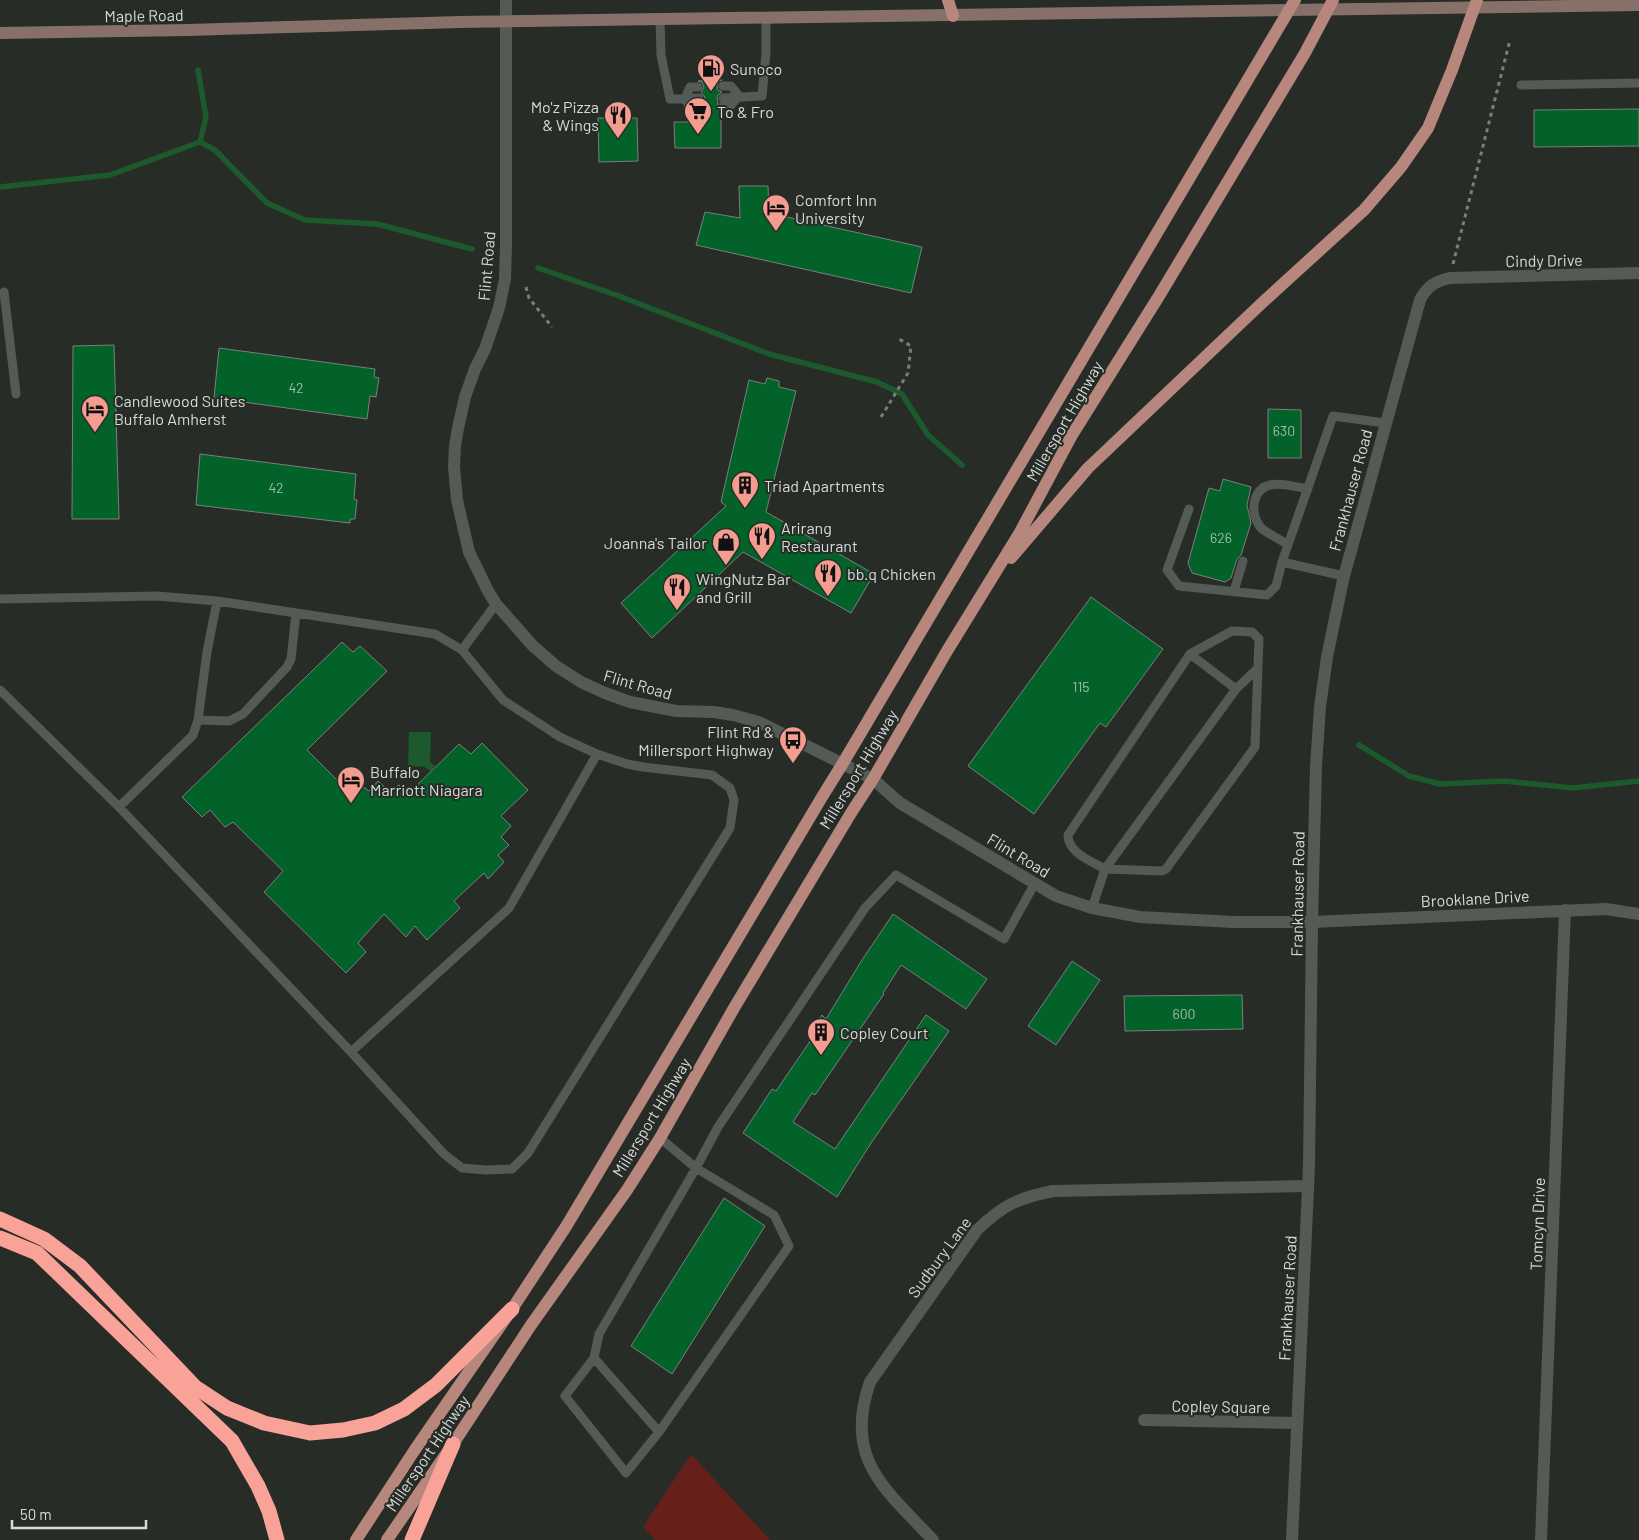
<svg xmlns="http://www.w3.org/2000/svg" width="1639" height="1540" font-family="Barlow,sans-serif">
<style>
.green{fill:#671f1a}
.water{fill:#1c5a2e}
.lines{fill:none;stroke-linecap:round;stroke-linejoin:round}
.stream{stroke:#1c5a2e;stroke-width:5.5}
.building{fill:#026229;stroke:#7a807b}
.path{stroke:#7b7f7b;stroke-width:3;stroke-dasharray:4 4;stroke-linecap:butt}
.service{stroke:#545a55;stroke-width:9}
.minor{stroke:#545a55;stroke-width:12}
.tertiary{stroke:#545a55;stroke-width:12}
.secondary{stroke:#867069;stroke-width:12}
.primary{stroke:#b7867d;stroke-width:12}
.motorway{stroke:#f9a398;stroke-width:15}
.labels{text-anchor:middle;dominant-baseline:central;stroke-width:4;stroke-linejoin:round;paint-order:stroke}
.number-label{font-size:14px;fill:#a2bdac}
.street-label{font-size:16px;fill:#d7dbd8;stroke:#272c27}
.poi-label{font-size:16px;fill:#d7dbd8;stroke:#272c27;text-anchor:start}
</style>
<rect width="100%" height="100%" fill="#272c27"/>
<!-- green -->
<path class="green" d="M691,1454L770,1540H655L643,1527Z"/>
<!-- water -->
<path class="water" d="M409,732H431L430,762L435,766L430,771L425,767L408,766Z"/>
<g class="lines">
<!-- stream -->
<path class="stream" d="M200,142L215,150L267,203L305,220L377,224L472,249
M0,187L110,175L200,142L206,117L198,70
M538,268L619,296L769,354L877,382L902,394L928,435L962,465
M1359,745L1409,776L1440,784L1504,781L1573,788L1639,781"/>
</g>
<!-- building -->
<path class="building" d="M722,80L718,82L717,86L718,90L722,92L717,96L718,102L717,107L720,112H723L721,113V148H675L674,122H699V113L705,110L703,103L705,97L701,92L704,87L702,82L698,81Z
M1639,109V146L1534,147V110Z
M598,118H637L638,161L599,162Z
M739,186H768L769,213L922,247L911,293L696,245L705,212L740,218Z
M114,345L119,519H72L73,346Z
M219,348L375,369L374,377L379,378L376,397L370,396L367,419L214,398Z
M767,378L779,381V387L796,391L766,512L874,574L851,613L743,552L652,638L621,603L726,506L721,502L749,380L765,384Z
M1268,409L1301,410V458H1268Z
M200,454L356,474L354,499L357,500L355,519H350V523L196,505Z
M1223,479L1251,487L1247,505L1251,523L1241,555L1237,559L1231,578L1225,582L1192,573L1188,563L1209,488L1220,491Z
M1091,597L1163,649L1106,727L1100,723L1034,814L968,766Z
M342,642L353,652L360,646L387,671L307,750L348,791L358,783L369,791L378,781L389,791L399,785L408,794L459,744L471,754L482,743L528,790L501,816L511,826L501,837L509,845L498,855L504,862L488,879L484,873L454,901L460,908L427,940L415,926L406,937L384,914L358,943L366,952L346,973L264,892L283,871L233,822L225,827L210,810L202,817L182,797Z
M893,914L987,979L966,1009L901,965L883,993L884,994L815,1095L812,1093L793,1122L835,1149L926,1015L949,1031L871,1143L837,1197L743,1133L772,1089L776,1091L815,1034L812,1031L822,1015L826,1019L862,960Z
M1072,961L1100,980L1056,1045L1028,1026Z
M1242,995L1243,1029L1125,1031L1124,996Z
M724,1198L765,1226L672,1374L631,1346Z"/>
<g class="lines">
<!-- path -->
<path class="path" d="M1453,264L1510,40
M526,287L529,298L552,327
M881,417L908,373L911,346L899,339"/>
<!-- service -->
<path class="service" d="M660,19L661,55L670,99H685L690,87H698
M1521,85L1639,83
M723,86H731L739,96L731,105L723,106
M699,98L685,99L690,107H699
M723,98L762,96L766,53V18
M4,292L16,394
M1189,509L1167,570L1179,586L1267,595L1276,586L1282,562L1344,576
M1288,545C1280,539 1268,534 1261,528C1256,522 1253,513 1254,506C1257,475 1287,485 1308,489
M1282,562L1333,416L1385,423
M1234,591L1243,561
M0,599L157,596L217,601L435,634L462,650L503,700L560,737L597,754L627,764L643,767L712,775L730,788L734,800L730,828L528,1153L512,1169L486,1170L462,1168L444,1154L351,1052L119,807L0,690
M462,650L496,604
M1190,654L1236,689
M198,720L229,721L243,714L287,667L291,659L296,613
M119,807L193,735L198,720L207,652L217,601
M1092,908L1105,869L1162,871L1166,869L1255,747L1259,639L1252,632L1232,631L1190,654L1068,835C1068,853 1091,861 1105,869L1236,689L1258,668
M351,1052L509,908L597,754
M660,1138L696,1168L718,1127L865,908L896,875L1004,939L1035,883
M696,1168L774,1215L789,1246L659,1432L594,1358L599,1334Z
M594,1358L565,1396L626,1473L659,1432"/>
<!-- minor -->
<path class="minor" d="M1639,273L1450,278C1436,281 1427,286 1420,300L1343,580L1327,657L1320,707L1316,766L1312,922L1606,909L1639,914
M1144,1420L1297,1423
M933,1540C885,1489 843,1459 870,1382L977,1230C1003,1205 1018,1198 1053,1191L1308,1186
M1541,1540L1565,910"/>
<!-- tertiary -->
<path class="tertiary" d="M506,0V245L505,279L499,308L485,349L475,369L465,397L458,428L455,446L454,467L457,500L469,552L488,591L496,604L533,646L556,666L581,682L605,693L630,702L676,711L714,712L733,715L759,722L873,779L900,803L1056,896L1092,908L1140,917L1233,922H1312L1309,1166L1292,1540"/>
<!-- secondary -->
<path class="secondary" d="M0,33L187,30L460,22L1639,5"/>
<!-- primary -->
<path class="primary" d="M948,0L953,16
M1011,558L1088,468L1263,302L1364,210L1401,167L1428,128L1452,70L1477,0
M356,1540L414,1451L512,1309L567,1225L822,797L843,763L1295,0
M387,1540L453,1444L531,1325L627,1190L660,1138L734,1008L851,813L873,779L947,651L1019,534L1072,435L1159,296L1305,53L1333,0"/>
<!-- motorway -->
<path class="motorway" d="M0,1219L44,1239L80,1266L195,1387L227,1408L264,1423L310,1433L343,1430L375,1423L404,1409L436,1385L512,1309
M0,1238L37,1253L232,1441L258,1486L269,1511L277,1540
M412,1540L453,1444"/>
</g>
<!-- icons -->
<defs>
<g id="fuel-pin" transform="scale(1.4375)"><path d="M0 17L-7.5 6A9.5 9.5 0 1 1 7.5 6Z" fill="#f59c91" stroke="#272c27"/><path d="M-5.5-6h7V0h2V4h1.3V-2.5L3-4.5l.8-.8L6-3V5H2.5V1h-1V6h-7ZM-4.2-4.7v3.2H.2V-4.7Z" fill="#111"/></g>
<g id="supermarket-pin" transform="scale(1.4375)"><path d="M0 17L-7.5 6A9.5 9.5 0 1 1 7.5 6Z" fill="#f59c91" stroke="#272c27"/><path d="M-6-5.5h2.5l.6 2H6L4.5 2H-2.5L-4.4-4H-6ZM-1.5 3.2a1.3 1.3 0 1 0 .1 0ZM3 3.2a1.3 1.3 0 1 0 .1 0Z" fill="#111"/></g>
<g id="restaurant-pin" transform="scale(1.4375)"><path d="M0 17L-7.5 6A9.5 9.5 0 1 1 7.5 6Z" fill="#f59c91" stroke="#272c27"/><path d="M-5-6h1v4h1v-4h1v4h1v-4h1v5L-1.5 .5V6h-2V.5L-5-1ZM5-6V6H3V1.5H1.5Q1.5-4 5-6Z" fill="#111"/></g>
<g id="hotel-pin" transform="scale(1.4375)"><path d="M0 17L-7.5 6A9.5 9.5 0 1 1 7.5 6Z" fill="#f59c91" stroke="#272c27"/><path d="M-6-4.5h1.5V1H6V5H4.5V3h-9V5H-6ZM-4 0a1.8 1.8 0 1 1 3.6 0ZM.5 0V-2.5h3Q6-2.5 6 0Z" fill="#111"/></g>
<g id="building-pin" transform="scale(1.4375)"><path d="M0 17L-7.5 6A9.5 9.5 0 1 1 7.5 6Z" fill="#f59c91" stroke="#272c27"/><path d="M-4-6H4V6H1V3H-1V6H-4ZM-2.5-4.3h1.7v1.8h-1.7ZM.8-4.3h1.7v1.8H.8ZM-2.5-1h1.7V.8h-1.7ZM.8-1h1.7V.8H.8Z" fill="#111"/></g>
<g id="shop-pin" transform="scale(1.4375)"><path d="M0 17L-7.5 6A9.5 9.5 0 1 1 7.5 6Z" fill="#f59c91" stroke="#272c27"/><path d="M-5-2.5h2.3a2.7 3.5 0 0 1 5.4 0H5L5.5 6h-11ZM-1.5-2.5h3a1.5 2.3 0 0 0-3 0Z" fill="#111"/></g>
<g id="bus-pin" transform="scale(1.4375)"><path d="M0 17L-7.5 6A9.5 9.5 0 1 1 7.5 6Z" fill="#f59c91" stroke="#272c27"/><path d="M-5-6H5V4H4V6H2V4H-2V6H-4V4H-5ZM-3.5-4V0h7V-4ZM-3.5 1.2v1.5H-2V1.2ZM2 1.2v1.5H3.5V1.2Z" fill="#111"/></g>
</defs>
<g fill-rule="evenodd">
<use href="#fuel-pin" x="711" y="68"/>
<use href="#supermarket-pin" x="698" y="111"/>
<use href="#restaurant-pin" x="618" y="115"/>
<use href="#hotel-pin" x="776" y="208"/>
<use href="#hotel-pin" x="95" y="409"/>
<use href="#building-pin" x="745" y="485"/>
<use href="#restaurant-pin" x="762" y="536"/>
<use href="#shop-pin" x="726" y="542"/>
<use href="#restaurant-pin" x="828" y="573"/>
<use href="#restaurant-pin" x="677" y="587"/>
<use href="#bus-pin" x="793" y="740"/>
<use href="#hotel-pin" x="351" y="780"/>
<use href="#building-pin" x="821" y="1032"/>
</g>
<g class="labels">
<!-- number labels -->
<g class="number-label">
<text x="296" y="387">42</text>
<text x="1284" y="430">630</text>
<text x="276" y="487">42</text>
<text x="1221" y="537">626</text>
<text x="1081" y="686">115</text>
<text x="1184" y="1013">600</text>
</g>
<!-- street labels -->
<g class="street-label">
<text transform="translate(144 15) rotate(-1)">Maple Road</text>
<text transform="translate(1544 260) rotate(-1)">Cindy Drive</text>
<text transform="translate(486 266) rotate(-85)">Flint Road</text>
<text transform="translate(1064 421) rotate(-60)">Millersport Highway</text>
<text transform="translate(1350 490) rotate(-75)">Frankhauser Road</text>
<text transform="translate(638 684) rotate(16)">Flint Road</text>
<text transform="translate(858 769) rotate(-59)">Millersport Highway</text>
<text transform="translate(1019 855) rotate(31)">Flint Road</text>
<text transform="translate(1297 894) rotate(-89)">Frankhauser Road</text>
<text transform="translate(1475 898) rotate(-3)">Brooklane Drive</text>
<text transform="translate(651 1117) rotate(-59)">Millersport Highway</text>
<text transform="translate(1537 1224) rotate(-88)">Tomcyn Drive</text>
<text transform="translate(939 1257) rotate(-54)">Sudbury Lane</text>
<text transform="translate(1287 1298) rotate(-87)">Frankhauser Road</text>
<text transform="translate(1221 1406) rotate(1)">Copley Square</text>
<text transform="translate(427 1453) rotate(-56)">Millersport Highway</text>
</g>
<!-- poi labels -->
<g class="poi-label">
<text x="730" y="68">Sunoco</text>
<text x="599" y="106" text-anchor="end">Mo'z Pizza<tspan x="599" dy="18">&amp; Wings</tspan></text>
<text x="717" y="111">To &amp; Fro</text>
<text x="795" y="199">Comfort Inn<tspan x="795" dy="18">University</tspan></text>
<text x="114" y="400">Candlewood Suites<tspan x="114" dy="18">Buffalo Amherst</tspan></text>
<text x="764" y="485">Triad Apartments</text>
<text x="781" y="527">Arirang<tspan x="781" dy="18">Restaurant</tspan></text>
<text x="707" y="542" text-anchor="end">Joanna's Tailor</text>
<text x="847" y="573">bb.q Chicken</text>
<text x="696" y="578">WingNutz Bar<tspan x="696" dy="18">and Grill</tspan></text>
<text x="774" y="731" text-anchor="end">Flint Rd &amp;<tspan x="774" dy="18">Millersport Highway</tspan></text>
<text x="370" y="771">Buffalo<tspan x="370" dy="18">Marriott Niagara</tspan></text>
<text x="840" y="1032">Copley Court</text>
</g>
</g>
<!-- scale -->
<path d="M12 1520v8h134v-8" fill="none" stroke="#d7dbd8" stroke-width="2.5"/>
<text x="20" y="1520" font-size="15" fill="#d7dbd8" stroke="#272c27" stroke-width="4" paint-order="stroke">50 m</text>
</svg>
